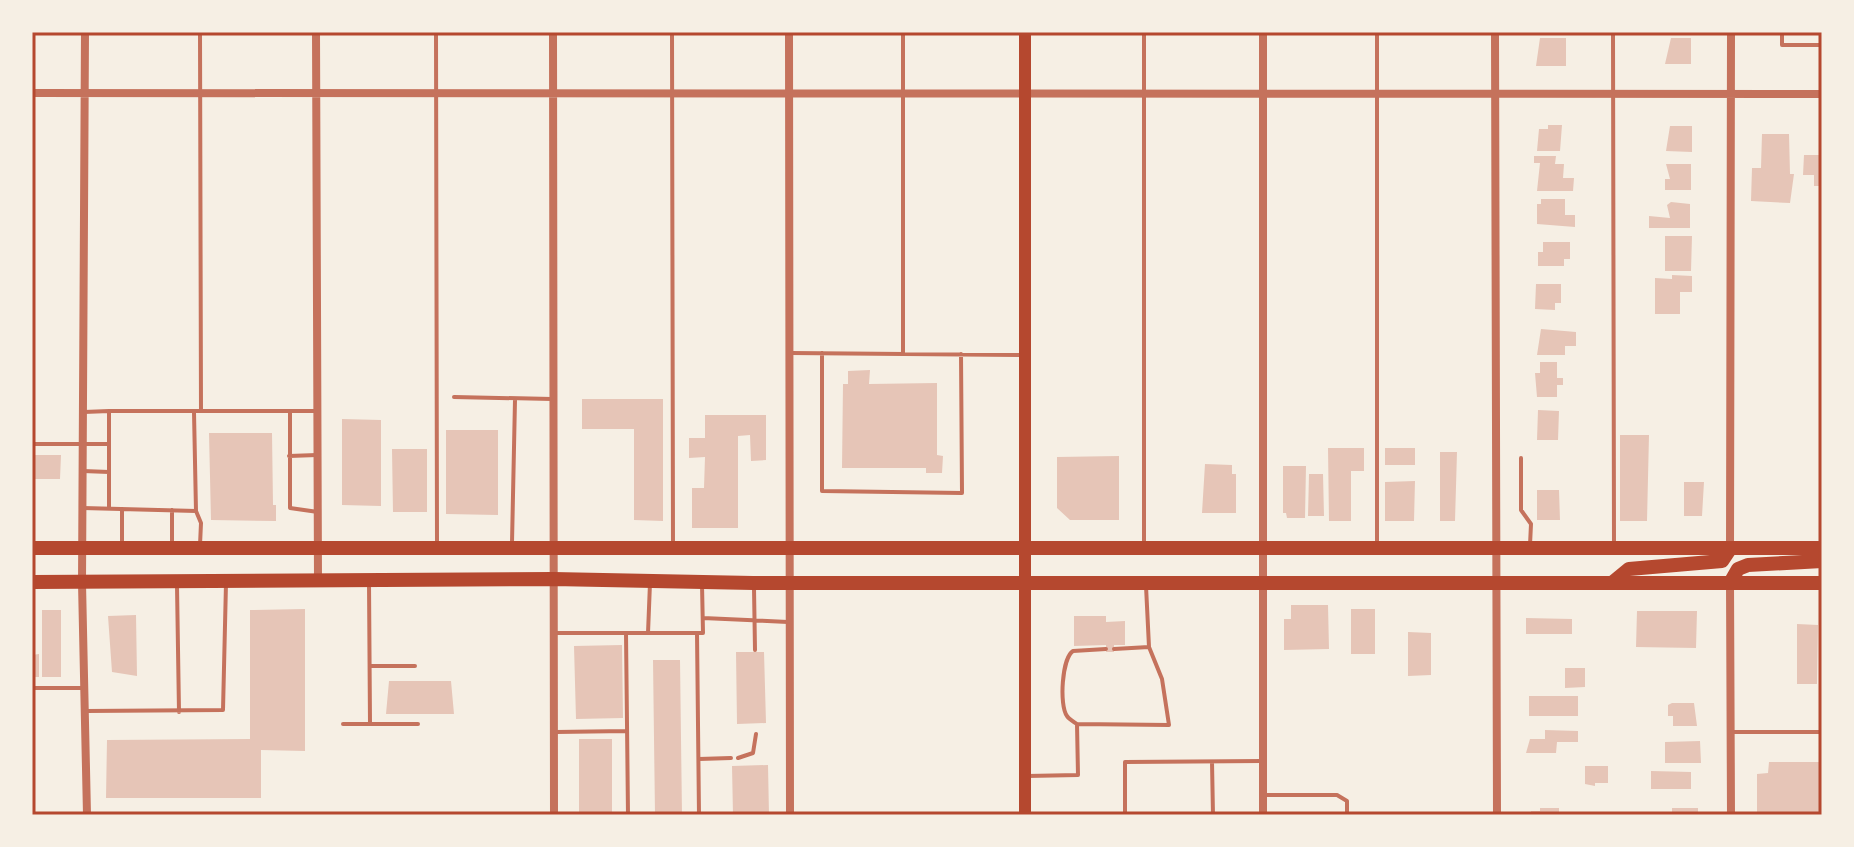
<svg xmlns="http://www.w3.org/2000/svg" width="1854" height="847" font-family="Spectral,serif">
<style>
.building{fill:#e6c5b7}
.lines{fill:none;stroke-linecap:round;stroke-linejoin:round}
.service{stroke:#c5725c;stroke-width:4}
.minor{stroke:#c5725c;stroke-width:8}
.secondary{stroke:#b5482f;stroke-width:12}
.primary{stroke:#b5482f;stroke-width:14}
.neatline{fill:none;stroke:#b5482f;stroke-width:3}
</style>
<rect width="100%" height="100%" fill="#f6efe4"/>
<!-- building -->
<path class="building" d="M1540,38H1566V66H1536Z
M1671,38H1691V64H1665Z
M1548,125H1562L1560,151H1537L1539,129H1548Z
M1670,126H1692V152L1666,151Z
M1762,134H1789L1790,174H1794L1790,203L1751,201L1752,168H1761Z
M1804,155H1822V186H1814V175H1803Z
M1534,156H1556L1555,164H1564L1563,178H1574L1573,191H1537L1540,163H1534Z
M1666,164H1691V190H1665V179H1670Z
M1541,199H1565V215H1575V227L1537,224V204H1541Z
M1671,202L1690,204V228H1649V216L1670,218L1667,205Z
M1665,236H1692L1691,271H1665Z
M1543,242H1570V259H1564V266H1538V252H1543Z
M1672,275L1692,276V292H1680V314H1655V278L1672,279Z
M1536,284H1561V303H1555V310L1535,309Z
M1541,329L1576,332V346H1565V355H1537Z
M1540,362H1557V378H1563V385H1557V397H1537L1535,373H1540Z
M870,370L869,384L937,383V455L943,456L942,473H926V468H842L843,384H848V371Z
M582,399H663V521L634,520V429H582Z
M1538,410L1559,411L1558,440H1537Z
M705,415H766V460L751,461L750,435L738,436V528H692V488H704L705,457L689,458V438H705Z
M342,419L381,420V506L342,505Z
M446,430H498V515L446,514Z
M209,433H272L273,505H276V521L211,520Z
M1620,435H1649L1647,521H1620Z
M1328,448H1364V471H1351V521H1329Z
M1385,448H1415V465H1385Z
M392,449H427V512H393Z
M1440,452H1457L1455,521H1440Z
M32,455H61L60,479H35V521Z
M1119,456V520H1070L1057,508V457Z
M1205,464L1232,465V474H1236V513H1202Z
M1283,466H1306L1305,518H1287L1286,513H1283Z
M1309,474H1323L1324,516H1308Z
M1415,481L1414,521H1385V482Z
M1684,482H1704L1702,516H1684Z
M1537,490H1559L1560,520H1537Z
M1291,605H1328L1329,649L1284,650V619H1291Z
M305,609V751L261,750V798H106L107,740L250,739V610Z
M1351,609H1375V654H1351Z
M42,610H61V677H42Z
M1637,611H1697L1696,648L1636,647Z
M136,615L137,676L112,672L108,616Z
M1074,616H1106V622L1125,621V645H1114V652H1106V645L1074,646Z
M1526,618L1572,619V634H1526Z
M1797,624L1818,625L1817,684H1797Z
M1408,632L1431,633V675L1408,676Z
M622,645L623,718L576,719L574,646Z
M736,652H764L766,723L737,724Z
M39,654V677H32V655Z
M653,660H680L682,815H655Z
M1565,668H1585V687L1565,688Z
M389,681H451L454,714H386Z
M1529,696H1578V716H1529Z
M1672,703H1694L1697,726H1673V716H1668V705Z
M1545,730L1578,731V742H1557L1556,753H1526L1530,739H1545Z
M579,739H612V815H579Z
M1700,741L1701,763H1665V742Z
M1769,762H1822V815H1757V774L1768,773Z
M768,765L769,815H733L732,766Z
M1585,766H1608V783H1595V786L1585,784Z
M1651,771L1691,772V789H1651Z
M1540,808H1559V815H1531V811H1540Z
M1672,808H1698V815H1672Z"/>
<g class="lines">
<!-- service -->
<path class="service" d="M200,32L201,411
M436,32L437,543
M672,32L673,546
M1613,32L1614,546
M1782,32V45H1822
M791,353L1022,355
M822,353V491L962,493L961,354
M903,354V32
M454,397L552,399
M109,411H290
M317,411H290V508L318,512
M84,412L109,411V508
M194,412L196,511L201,523L200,545
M32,444H109
M289,456L317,455
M1521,458V510L1531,524L1530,545
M83,471L109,472
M83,508L196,511
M122,509V545
M172,510V545
M512,543L515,400
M1144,546V32
M1377,546V32
M369,583L370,724
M177,586L179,712
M754,588L755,650
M703,618L788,622
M554,633H703L702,584
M626,633L628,815
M648,633L650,583
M697,633L699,815
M1114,649L1149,647
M370,666H415
M32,688H85
M86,711L223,710L226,583
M343,724H418
M1077,724C1075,723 1068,718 1067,716C1059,705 1062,658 1073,651L1106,649
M556,732L627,731
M1732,732H1822
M738,758L753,753L756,734
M699,759L731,758
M1212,762L1213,815
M1027,776L1078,775L1077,724L1169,725L1162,679L1149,647L1146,586
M1265,795H1337L1347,801V815
M1125,815V762L1262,761"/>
<!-- minor -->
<path class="minor" d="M85,32L82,583L87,815
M316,32L318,581
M553,32L554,815
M789,32L790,815
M1495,32L1497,815
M32,93L1822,94
M1730,549L1731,32
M1730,583L1731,815
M1263,815V32"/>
<!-- secondary -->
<path class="secondary" d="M1025,32V815"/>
<!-- primary -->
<path class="primary" d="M32,548H1822
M32,582L553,579L753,583H1822
M1612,583L1629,569L1722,561L1730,549
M1730,583L1738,569L1748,565L1822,561"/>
</g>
<!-- border -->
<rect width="1854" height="847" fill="none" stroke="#f6efe4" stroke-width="68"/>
<rect x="34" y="34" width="1786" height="779" class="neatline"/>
</svg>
